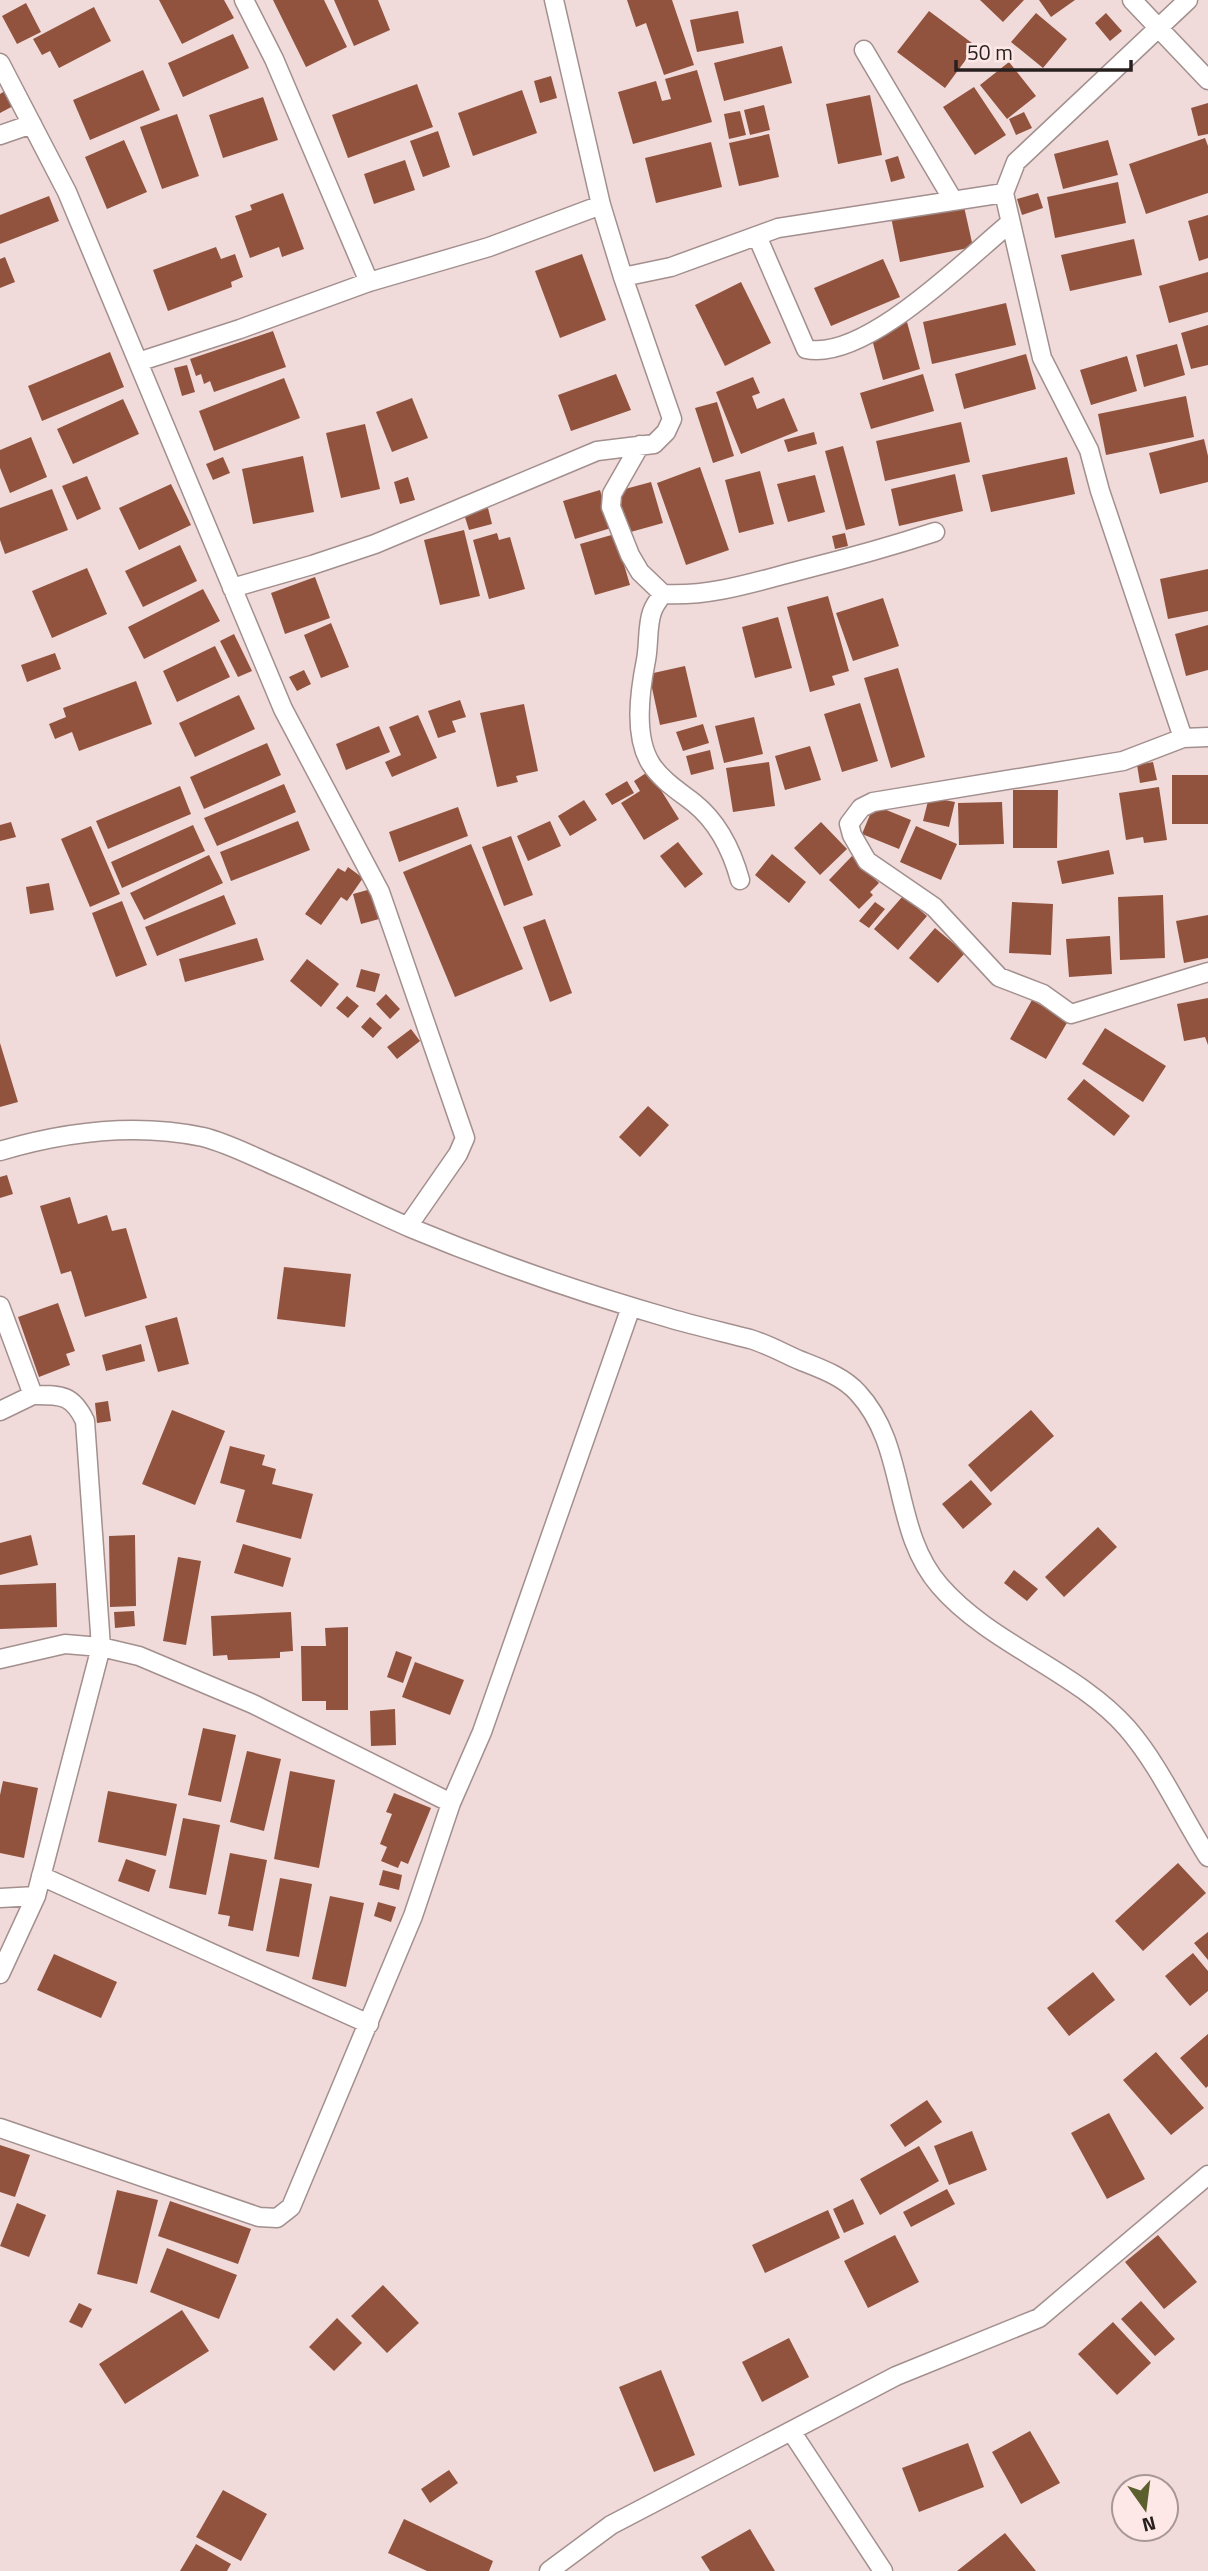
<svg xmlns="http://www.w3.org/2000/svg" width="1208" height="2571" font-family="'Titillium Web',sans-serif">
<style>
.building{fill:#91533e}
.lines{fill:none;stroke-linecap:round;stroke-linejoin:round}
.minor-casing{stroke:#a28f8e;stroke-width:21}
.minor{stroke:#fff;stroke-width:18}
</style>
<rect width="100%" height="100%" fill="#f0dbda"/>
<!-- building -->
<path class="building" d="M159,0H224L234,18L182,44Z
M273,0H324L347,47L306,67Z
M334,0H378L390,30L354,46Z
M627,0H672L694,65L664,75L646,23L636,27Z
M980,0H1024L1003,22Z
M1039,0H1075L1051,17Z
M26,3L41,32L17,44L2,16Z
M94,7L111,41L59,68L50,51L42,55L33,39Z
M738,11L744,43L697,52L690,20Z
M929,11L976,46L945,88L897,52Z
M1036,13L1067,39L1043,68L1011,42Z
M1106,13L1122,31L1110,41L1095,23Z
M233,34L249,68L183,97L168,63Z
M782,46L792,83L724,101L714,63Z
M1009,62L1036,96L1007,119L980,85Z
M143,70L160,110L90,140L73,100Z
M697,70L712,122L633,144L618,92L656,81L662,101L671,99L665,79Z
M551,76L557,98L540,103L534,81Z
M417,84L433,127L348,158L332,115Z
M974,87L1006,135L975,155L943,107Z
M8,89L17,104L0,113V94Z
M522,90L537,133L473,156L458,113Z
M870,95L882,155L838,164L826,104Z
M263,97L278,140L223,158L209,115Z
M1208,103V134L1198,136L1191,108Z
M764,105L770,130L750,135L744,110Z
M740,111L746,135L729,139L724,114Z
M1024,112L1032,128L1016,135L1009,119Z
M177,114L199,176L162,189L140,127Z
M438,131L450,167L423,177L410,141Z
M769,134L779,177L739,186L729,143Z
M1205,138L1208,146V193L1146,214L1129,164Z
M124,140L147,192L107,209L85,157Z
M1108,140L1118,175L1063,189L1054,154Z
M711,142L722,187L656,203L645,158Z
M898,156L905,178L891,182L885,160Z
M405,160L415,190L374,204L364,174Z
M1118,182L1126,223L1055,238L1047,197Z
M283,193L304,249L282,257L279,247L250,258L235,216L252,210L250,205Z
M1038,193L1043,208L1022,215L1017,199Z
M49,196L59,221L0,244V215Z
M963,202L973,247L900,262L891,217Z
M1208,215V258L1199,261L1188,221Z
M1134,239L1142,275L1070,291L1061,255Z
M216,247L221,259L235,254L243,277L231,282L232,287L168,311L153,270Z
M582,254L606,320L560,338L535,271Z
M5,257L15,282L0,288V259Z
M883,259L900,297L831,326L814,288Z
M1208,272V312L1169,323L1159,286Z
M741,282L771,343L725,366L695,305Z
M1006,303L1016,345L932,364L923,322Z
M907,322L920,369L883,380L870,332Z
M1208,325V365L1191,369L1181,333Z
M273,331L286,367L214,392L210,381L204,384L201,374L196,376L190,359Z
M1177,344L1185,375L1144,387L1136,355Z
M110,352L124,387L42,421L28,386Z
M1026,354L1036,389L964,409L955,374Z
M1127,356L1137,391L1091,405L1080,370Z
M187,365L195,392L182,396L174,368Z
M616,374L631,410L571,431L558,395Z
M923,374L934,411L871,429L860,393Z
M753,377L760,393L752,396L757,409L784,398L798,431L741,454L716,392Z
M284,378L300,418L214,451L199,411Z
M1186,396L1194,437L1106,455L1098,414Z
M412,398L428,438L392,452L376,412Z
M123,399L139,434L73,464L57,429Z
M717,402L734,456L713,463L695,408Z
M961,422L970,462L885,481L876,441Z
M365,424L380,489L341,498L326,433Z
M814,432L817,444L788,452L784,440Z
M31,437L47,477L10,493L0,468V450Z
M1204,439L1208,456V482L1160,494L1149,453Z
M843,446L865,525L846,530L825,451Z
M303,456L314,512L253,524L242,469Z
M223,457L230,473L213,480L206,464Z
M1067,457L1075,494L991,512L982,475Z
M700,467L729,550L686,565L657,483Z
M760,471L774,524L739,533L725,480Z
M955,474L963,511L899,526L891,489Z
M815,475L825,512L788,522L777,484Z
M87,476L101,509L77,520L62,486Z
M408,477L415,500L400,504L394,482Z
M651,482L663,523L627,533L614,492Z
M171,484L191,525L139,550L119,508Z
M52,489L68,530L5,554L0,540V508Z
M600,490L611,528L575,539L563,501Z
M488,508L492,524L469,530L464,514Z
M464,530L480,596L440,605L424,540Z
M497,533L499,540L510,537L525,589L489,599L473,540Z
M845,533L848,546L835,549L832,536Z
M615,534L630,585L595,595L580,544Z
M180,545L197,581L143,607L125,571Z
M87,568L107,614L52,638L32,591Z
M1208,569V611L1168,619L1160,579Z
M315,577L330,618L285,634L271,593Z
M203,589L220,621L144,659L128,627Z
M828,596L849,671L832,676L835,685L810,692L787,607Z
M883,598L899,646L853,661L836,613Z
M778,617L792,668L755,678L742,627Z
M331,623L349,667L321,678L304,635Z
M1208,625V670L1186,676L1175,634Z
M234,634L252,671L238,677L220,641Z
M215,646L230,677L177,702L163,671Z
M55,653L61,669L27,682L21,665Z
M685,666L697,717L660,725L649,674Z
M898,668L925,757L891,768L864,678Z
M304,670L311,684L297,691L289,677Z
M136,681L152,724L79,751L72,732L55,739L49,724L66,717L63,708Z
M239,695L255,729L195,757L179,723Z
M460,700L466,717L452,721L456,732L438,738L428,711Z
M860,703L878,761L842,772L824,714Z
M524,704L538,771L516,776L518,782L497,787L480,713Z
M418,715L437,758L392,777L385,762L401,755L389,727Z
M754,717L763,754L724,763L715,726Z
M703,724L709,743L683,751L676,732Z
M379,726L390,752L346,770L336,744Z
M267,743L281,775L204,809L190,777Z
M810,746L821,780L785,790L775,756Z
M710,750L714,769L691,775L686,756Z
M769,762L775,806L733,812L726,768Z
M1153,762L1157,780L1140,783L1137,765Z
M649,771L679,819L644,840L621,803L640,791L634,781Z
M1172,775H1208V824H1172Z
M627,781L634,793L612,805L605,794Z
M284,784L296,812L217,846L204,818Z
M180,786L191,814L108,849L96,821Z
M1159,787L1167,840L1144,843L1143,837L1126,840L1119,793Z
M1013,790H1058L1057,848H1013Z
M929,797L955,802L949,827L923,821Z
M584,800L597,820L570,836L558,816Z
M1002,802L1004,844L959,845L958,803Z
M874,805L911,820L899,849L862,834Z
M458,807L468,836L399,862L389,832Z
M298,821L310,850L231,881L220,852Z
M550,821L561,846L528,861L517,836Z
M11,822L16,837L0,841V825Z
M821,822L847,849L820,875L794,848Z
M193,825L205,851L122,888L111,862Z
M91,826L120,894L90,907L61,839Z
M916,826L957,844L941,880L900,862Z
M511,836L533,895L504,906L482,847Z
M678,842L703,874L685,888L660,856Z
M471,844L523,969L455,997L403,872Z
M1109,850L1114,874L1062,884L1057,861Z
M772,854L806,882L789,903L755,875Z
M209,855L223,883L144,920L130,893Z
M852,856L879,883L870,892L873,895L859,909L829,880Z
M348,867L363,878L347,901L341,897L321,925L305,914L338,868L345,872Z
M49,883L54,910L30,914L26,887Z
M371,889L379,919L361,924L353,894Z
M224,895L236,924L157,956L145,927Z
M1163,895L1165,958L1120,960L1118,897Z
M903,896L927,916L898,950L874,929Z
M122,901L147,965L116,977L92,913Z
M875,902L885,909L869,928L859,921Z
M1012,902L1053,904L1051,955L1009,953Z
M1208,915V958L1184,963L1176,921Z
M545,919L572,993L550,1002L523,927Z
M935,928L965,953L938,983L909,958Z
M1110,936L1112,974L1069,977L1066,939Z
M257,938L264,960L185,982L179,959Z
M307,959L339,984L321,1007L290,981Z
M361,969L380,974L375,992L356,987Z
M386,994L400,1009L390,1019L376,1004Z
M347,996L359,1006L348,1018L336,1008Z
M1208,998V1045L1205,1037L1184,1041L1177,1004Z
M1032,1000L1068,1021L1046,1059L1010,1039Z
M370,1017L382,1028L373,1038L361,1027Z
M1105,1028L1166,1066L1143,1102L1082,1064Z
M411,1029L420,1041L397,1059L387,1047Z
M0,1043L18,1102L0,1107Z
M1084,1079L1130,1116L1114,1136L1067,1099Z
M648,1106L669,1125L640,1157L619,1137Z
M7,1175L13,1194L0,1198V1177Z
M70,1197L78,1224L107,1215L112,1231L126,1228L147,1298L85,1317L71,1271L61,1274L40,1206Z
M284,1267L351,1274L345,1327L277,1319Z
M58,1303L75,1351L66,1354L70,1365L39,1377L18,1317Z
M177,1317L189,1364L158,1372L145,1326Z
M141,1344L145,1361L106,1371L102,1355Z
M108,1401L111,1421L97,1423L95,1403Z
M172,1410L225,1431L195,1505L142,1484Z
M1031,1410L1054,1436L991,1492L968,1465Z
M230,1446L265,1455L262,1465L276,1469L272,1484L313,1494L301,1539L236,1522L245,1490L220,1483Z
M971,1480L992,1504L963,1529L942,1504Z
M1098,1527L1117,1547L1064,1597L1045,1577Z
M31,1535L38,1565L0,1575V1543Z
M135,1535L136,1606L110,1607L109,1536Z
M243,1544L291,1558L283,1587L234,1573Z
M178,1557L201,1561L186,1645L163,1641Z
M1014,1570L1038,1589L1027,1601L1004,1583Z
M56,1583L57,1627L0,1629V1585Z
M134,1611L135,1626L115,1628L114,1612Z
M291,1612L293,1651L280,1652V1658L228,1660L227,1655L213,1656L211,1616Z
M348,1627V1710H326V1701H302L301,1646H326L325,1628Z
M396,1651L412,1657L403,1683L387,1677Z
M415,1662L464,1680L450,1715L402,1697Z
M395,1709L396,1745L371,1746L370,1711Z
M203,1728L236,1735L221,1802L188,1795Z
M247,1751L281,1759L264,1831L230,1822Z
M290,1771L335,1780L319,1868L274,1859Z
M3,1781L38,1788L24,1858L0,1853V1795Z
M108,1791L177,1804L166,1856L98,1842Z
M394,1793L431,1808L408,1864L401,1861L398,1868L381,1861L387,1847L380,1844L392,1814L386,1812Z
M183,1818L220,1825L206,1895L169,1888Z
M230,1853L267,1860L253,1931L228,1926L230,1916L218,1914Z
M126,1859L156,1870L149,1892L118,1881Z
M1178,1863L1206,1893L1143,1951L1115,1921Z
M383,1870L402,1875L399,1890L379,1885Z
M280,1878L312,1884L299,1957L266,1951Z
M330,1896L364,1903L346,1987L312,1979Z
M378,1902L396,1907L391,1922L374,1916Z
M1208,1932V1960L1194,1943Z
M1193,1953L1208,1971V1991L1190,2006L1165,1976Z
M54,1954L117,1982L101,2018L37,1990Z
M1093,1972L1115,2000L1069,2036L1047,2008Z
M1208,2034V2086L1206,2088L1180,2058Z
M1156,2052L1204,2108L1171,2135L1123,2080Z
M927,2100L942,2122L905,2147L890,2125Z
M1109,2113L1145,2179L1107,2199L1071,2133Z
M972,2131L987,2170L949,2185L934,2146Z
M0,2145L30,2155L15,2197L0,2192Z
M919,2146L939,2181L880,2215L860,2179Z
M947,2189L955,2204L911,2227L903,2212Z
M117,2190L158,2200L137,2284L97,2274Z
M853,2199L864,2224L844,2233L833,2209Z
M170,2201L251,2229L238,2264L158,2236Z
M17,2203L46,2215L29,2257L0,2246Z
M828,2210L840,2238L765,2273L752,2245Z
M895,2235L919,2282L868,2308L844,2261Z
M1158,2235L1197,2282L1164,2309L1125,2262Z
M167,2248L237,2275L219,2319L150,2292Z
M383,2285L419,2323L387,2353L351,2316Z
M1141,2301L1175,2339L1155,2356L1121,2319Z
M79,2303L92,2309L82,2328L69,2322Z
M182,2310L209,2351L125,2404L99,2364Z
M337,2318L362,2343L334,2371L309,2347Z
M1113,2322L1151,2363L1117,2395L1078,2354Z
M789,2338L809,2377L762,2402L742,2362Z
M661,2370L695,2455L654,2472L619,2387Z
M1030,2431L1060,2483L1021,2504L992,2452Z
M968,2443L984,2487L919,2512L902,2468Z
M449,2470L458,2483L430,2503L421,2489Z
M223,2490L267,2514L241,2561L196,2537Z
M404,2519L493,2561L489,2571H427L388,2553Z
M750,2529L775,2571H710L701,2557Z
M1005,2533L1036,2571H957Z
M196,2544L231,2564L227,2571H180Z"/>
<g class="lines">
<!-- minor casing -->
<g class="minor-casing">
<path id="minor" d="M244,0L274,59L369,282
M1132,0L1208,80
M864,50L953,200
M0,63L67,192L283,709L380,892L465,1138L458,1154L408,1226
M0,135L32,124
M1004,193L1042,358L1089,450L1100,491L1183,738
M757,236L806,349C865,362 966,259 1010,223
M623,277L671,267L778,228L1004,193L1016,162L1188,0
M138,362L240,329L369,282L489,247L601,205
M640,445L612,494L611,507L630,555L640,572L663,594C712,597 758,581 805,569C849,558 892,546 935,532
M232,588L312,565L375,544L597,451L654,444L666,432L672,419L623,277L601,205L554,0
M663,594C659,599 654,606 652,612C647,626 649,645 646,660C640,690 633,736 651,764C661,780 680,792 694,803C719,823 732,851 740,880
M1208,737L1183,738L1123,761L873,802L861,808L849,824L852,835L867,861L934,907L999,977L1043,994L1071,1014L1208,972
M0,1151C64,1132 136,1123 203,1137C227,1143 250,1155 273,1165C320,1185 365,1208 411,1228C495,1263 582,1293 669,1318C696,1326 723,1332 750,1339C767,1344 783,1353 799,1360C819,1368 843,1376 858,1393C908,1447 891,1530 940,1586C990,1644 1077,1671 1127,1728C1160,1766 1181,1815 1208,1857
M0,1306L33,1395L0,1411
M0,1659L65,1644L101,1647L139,1656L253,1704L451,1803
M41,1876L369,2024
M0,1898L36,1896
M0,1974L36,1896L101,1647L85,1421C72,1394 61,1395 33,1395
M0,2128L259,2217L277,2218L291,2207L413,1916L451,1803L482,1732L631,1307
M791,2431L883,2571
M549,2571L611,2525L896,2376L1039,2318L1208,2175"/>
</g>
<!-- minor -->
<use href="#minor" class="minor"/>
</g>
<!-- north arrow -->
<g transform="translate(1145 2508) rotate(166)"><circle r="33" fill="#fde8e7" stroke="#a79897" stroke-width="2"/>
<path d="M0-5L12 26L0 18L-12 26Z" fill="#5c602e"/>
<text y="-10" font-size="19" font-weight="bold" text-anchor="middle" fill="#27201f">N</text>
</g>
<!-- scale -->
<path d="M956 60v10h175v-10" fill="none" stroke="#27201f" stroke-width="3.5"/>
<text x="967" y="60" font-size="21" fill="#27201f" stroke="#fde8e7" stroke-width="5" paint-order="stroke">50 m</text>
</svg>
